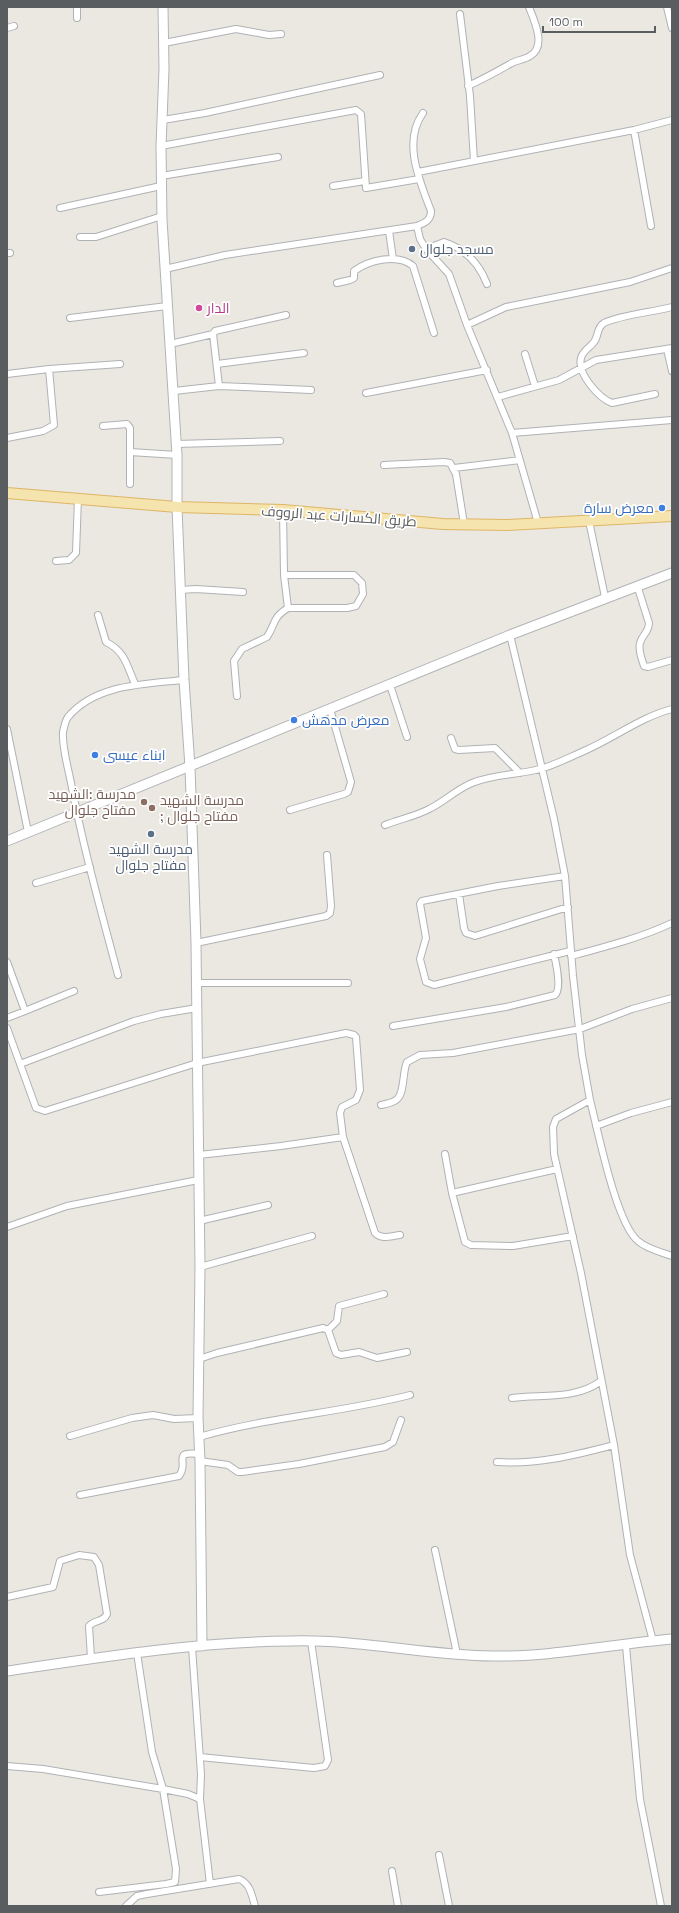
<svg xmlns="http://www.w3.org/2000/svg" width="679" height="1913" font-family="'Space Grotesk',Cairo,sans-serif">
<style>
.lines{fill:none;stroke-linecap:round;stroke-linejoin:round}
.street-casing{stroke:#afb2b5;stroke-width:8}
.secondary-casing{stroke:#b1b4b7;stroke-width:11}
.primary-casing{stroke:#dfb566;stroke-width:12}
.street{stroke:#fff;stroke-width:6}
.secondary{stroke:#fff;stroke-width:9}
.primary{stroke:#f5e4ad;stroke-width:10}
.service-dot{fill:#5c6f8a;stroke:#fff;stroke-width:1.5}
.hotel-dot{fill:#d1479c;stroke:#fff;stroke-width:1.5}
.shop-dot{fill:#3f7fe0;stroke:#fff;stroke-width:1.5}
.education-dot{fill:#8d6e63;stroke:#fff;stroke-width:1.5}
.labels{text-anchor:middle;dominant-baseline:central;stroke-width:3.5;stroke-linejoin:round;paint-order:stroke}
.service-label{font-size:14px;fill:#4e5e75;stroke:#fff;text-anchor:start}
.hotel-label{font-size:14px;fill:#b23c85;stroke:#fff;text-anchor:start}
.shop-label{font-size:14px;fill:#366cbe;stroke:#fff;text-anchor:start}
.street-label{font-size:14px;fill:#5a5d60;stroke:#fff}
.education-label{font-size:14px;fill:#785e54;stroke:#fff;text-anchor:end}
</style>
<rect width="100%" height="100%" fill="#ebe8e1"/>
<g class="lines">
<!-- street casing -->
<g class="street-casing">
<path id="street" d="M667,7L672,28
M460,14L470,96L474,161
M77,18V7
M7,28L14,26
M164,43L236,29L269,35L281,34
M468,86C483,79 496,72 510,64C516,60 524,60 530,56C547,47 534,20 529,7
M163,120L205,113L380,75
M634,130L651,226
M161,146L356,110L361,114L366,188L419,179
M418,172L634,130L672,120
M161,176L278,157
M333,186L365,181
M60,208L161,186
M417,226L420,239L426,249L449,274L467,325L512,433L538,523
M389,231L393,259
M80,237H96L162,216
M426,249L444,242C466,249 479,263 487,284
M7,253H10
M165,269L225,255L417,226C424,223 431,221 431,211C420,182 402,142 423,113
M337,283L350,280L354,278V271C369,260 398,253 413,266L434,333
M70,318L167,306
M467,325L506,307L630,282L672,268
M170,344L213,334
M667,349L672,371
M525,354L535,386
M217,364L304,353
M7,374L49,369L120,364
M219,386L213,334L215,331L286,315
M174,391L219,386L311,390
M366,393L487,370
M655,394L612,403C599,398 577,374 581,358C583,350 590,348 594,342C599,336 596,328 604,323C620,315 653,312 672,307
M498,397L559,380L596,360L672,348
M103,426L127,424L130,428V484
M512,433L672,420
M7,438L43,431L54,425L49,369
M176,444L280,441
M130,452L177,455
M384,465L444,462L450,463L456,474L464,524
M454,468L520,460
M589,521L605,597
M56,561L69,560L76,553L78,498
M284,575H354L362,583L363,594L356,606L347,608H288
M637,585L649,623C649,632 642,635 640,643C638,650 642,660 644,666L648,667L672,660
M180,590L196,589L243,592
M98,615L106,642C125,651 127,666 135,684
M510,635L554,819L565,876L573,976L582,1055L590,1100L556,1119L553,1127L554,1154L581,1273L614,1445L630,1555L653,1641
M390,685L407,737
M237,696L234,661L242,649L267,637C276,623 272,618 288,608L284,575L283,510
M7,729L28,832
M451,738L455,749L459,750L495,748L520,773
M290,810L344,794L348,792L351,782L330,709
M385,825C400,819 417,816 431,808C445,801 457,789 472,783C494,774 517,775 540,769C555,765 570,757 584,751C614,738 641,717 672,709
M565,876L498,886L422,901L420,904L426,938L420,959L426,982L434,985L570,951
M36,883L90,867
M459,894L464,928L466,933L475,936L568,907
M196,943L326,916L330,913L331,906L327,855
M571,956C605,947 640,938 672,923
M7,962L25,1011L74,991
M118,975C101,911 83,847 71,783C68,767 62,748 63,732C64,728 65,721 68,717C95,684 145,684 184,680
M196,983H348
M7,1018L25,1011
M393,1026L506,1007L555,995C562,989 556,963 554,954
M7,1028L36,1108L45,1111L197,1063L346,1033L354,1035L356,1037L360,1090L356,1100L342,1107L340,1113L343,1137L375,1233C382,1240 391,1236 400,1235
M20,1064L134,1021L161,1014L197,1008
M590,1100C598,1131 616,1223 638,1241C647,1249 661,1252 672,1256
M381,1105C386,1104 392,1103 396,1100C405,1095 402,1072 407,1062L420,1055L453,1053L580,1029L632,1009L672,998
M596,1126L631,1113L672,1102
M445,1154L452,1193L465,1242L471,1245L513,1246L573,1236
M199,1155L281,1146L343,1137
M452,1193L557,1169
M199,1221L268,1205
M7,1227L67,1206L198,1180
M200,1267L312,1236
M328,1330L337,1321L339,1306L384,1294
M199,1359L217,1353L323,1328L328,1330L336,1353L341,1355L359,1352L377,1358L407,1352
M512,1398C541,1394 576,1400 601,1381
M70,1436L132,1418L153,1415L174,1419L198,1418
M199,1437C268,1417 340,1413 410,1395
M200,1461L228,1465L238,1472H242L299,1464L385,1447L393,1442L401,1420
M497,1462C537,1465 575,1455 614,1445
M80,1495L179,1476C190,1462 170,1451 200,1454
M435,1550L457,1654
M7,1597L53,1587L60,1561L79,1555L94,1557L99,1565L107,1614C104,1622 94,1620 89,1626L91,1658
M626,1646L640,1799L661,1906
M192,1647L201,1774L200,1799
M200,1757L314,1768L325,1766L328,1760L311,1641
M7,1766L43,1769L163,1789L188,1794L200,1799L210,1884
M439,1855L449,1906
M392,1871L398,1906
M99,1892L166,1884L175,1882L176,1869L163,1789L152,1752L137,1653
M126,1906L137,1896L147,1894L239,1879C250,1883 252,1896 255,1906"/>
</g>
<!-- secondary casing -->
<g class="secondary-casing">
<path id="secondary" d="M163,7L164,69L161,146L162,220L177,455V507L184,680L190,767L196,943L200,1267L198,1418L200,1461L202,1646
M7,841L510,635L672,573
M7,1671C101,1657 196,1642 291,1641C358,1639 425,1655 492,1656C553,1657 612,1644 672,1639"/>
</g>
<!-- primary casing -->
<g class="primary-casing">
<path id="primary" d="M7,493L177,507L283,510L443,524L507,525L672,516"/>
</g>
<!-- street -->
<use href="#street" class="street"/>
<!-- secondary -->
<use href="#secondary" class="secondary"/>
<!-- primary -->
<use href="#primary" class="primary"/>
</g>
<!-- markers -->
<g class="service-dot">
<circle cx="412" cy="249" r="4"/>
<circle cx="151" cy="834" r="4"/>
</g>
<circle class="hotel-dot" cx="199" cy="308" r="4"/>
<g class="shop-dot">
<circle cx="662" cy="508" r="4"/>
<circle cx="294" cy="720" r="4"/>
<circle cx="95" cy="755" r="4"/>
</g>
<g class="education-dot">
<circle cx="144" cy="802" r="4"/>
<circle cx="152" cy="808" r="4"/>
</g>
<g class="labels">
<!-- service labels -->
<g class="service-label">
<text x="420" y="249">مسجد جلوال</text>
<text x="151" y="849" text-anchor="middle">مدرسة الشهيد<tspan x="151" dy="16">مفتاح جلوال</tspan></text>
</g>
<!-- hotel labels -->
<g class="hotel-label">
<text x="207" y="308">الدار</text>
</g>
<!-- shop labels -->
<g class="shop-label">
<text x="654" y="508" text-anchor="end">معرض سارة</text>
<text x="302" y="720">معرض مدهش</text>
<text x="103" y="755">ابناء عيسى</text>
</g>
<!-- street labels -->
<g class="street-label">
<text transform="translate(339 516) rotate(4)">طريق الكسارات عبد الرووف</text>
</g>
<!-- education labels -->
<g class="education-label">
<text x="136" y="794">مدرسة :الشهيد<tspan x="136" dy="16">مفتاح جلوال</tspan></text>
<text x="160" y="800" text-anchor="start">مدرسة الشهيد<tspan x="160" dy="16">; مفتاح جلوال</tspan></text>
</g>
</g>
<!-- border -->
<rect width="679" height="1913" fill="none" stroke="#5a5d60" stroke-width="16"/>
<!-- scale -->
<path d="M543 26v6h112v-6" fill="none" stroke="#5a5d60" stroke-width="2"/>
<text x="549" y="26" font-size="12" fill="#5a5d60" stroke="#ffffff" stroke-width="3" paint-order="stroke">100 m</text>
</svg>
